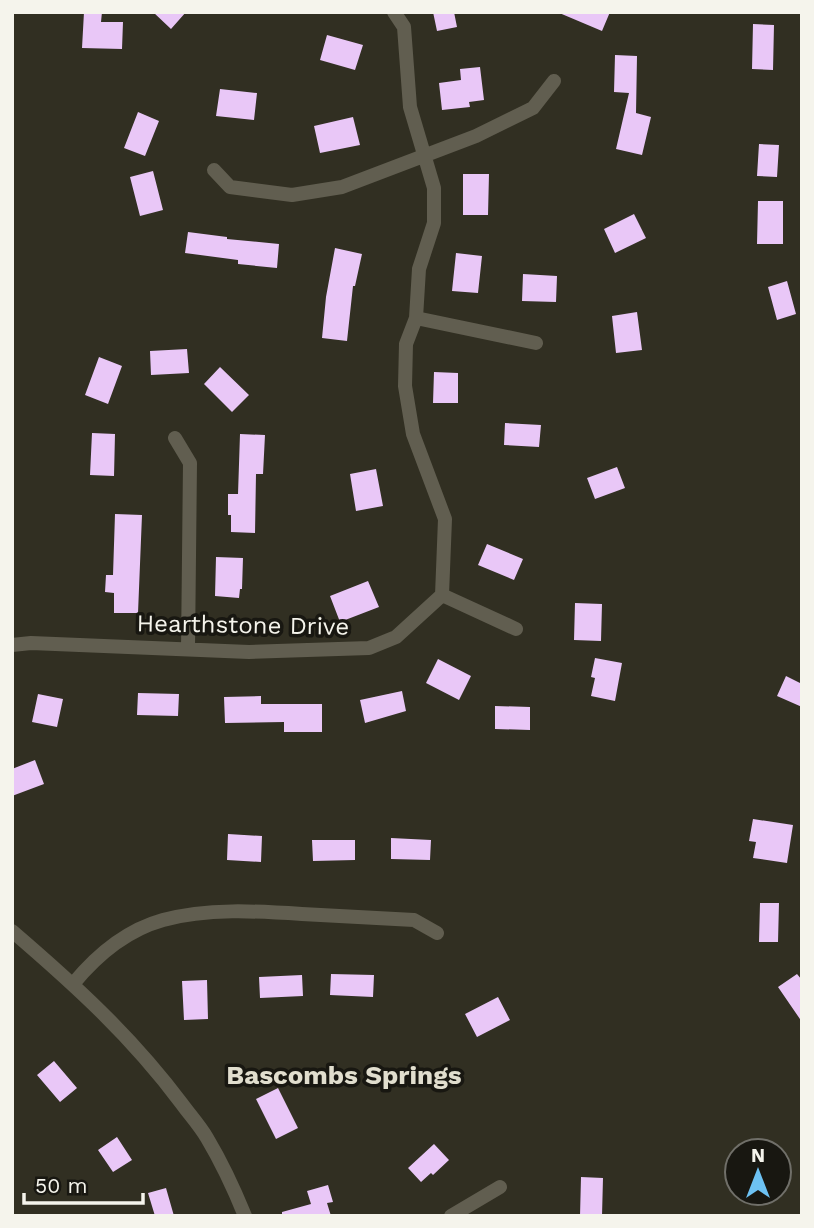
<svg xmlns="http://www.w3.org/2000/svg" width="814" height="1228" font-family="'Work Sans',sans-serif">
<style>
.building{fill:#e9c7f7}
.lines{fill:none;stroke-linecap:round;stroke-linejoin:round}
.minor{stroke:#615e50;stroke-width:14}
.labels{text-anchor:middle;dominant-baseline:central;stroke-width:7;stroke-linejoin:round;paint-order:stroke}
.street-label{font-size:24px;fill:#f5f4ec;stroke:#181711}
.neighbourhood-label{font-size:26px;font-weight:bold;fill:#e1dece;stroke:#181711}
</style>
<rect width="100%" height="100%" fill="#312f22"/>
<!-- building -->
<path class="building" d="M84,12H102L101,22H123L122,49L82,48Z
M153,12H186L171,29Z
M433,12H454L457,27L437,31Z
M557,12H610L602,31Z
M753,24L774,25L773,70L752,69Z
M327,35L363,45L355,70L320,60Z
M615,55L637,56L636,113L651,117L642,155L616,149L629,93L614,92Z
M480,67L484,100L469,102L470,107L442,110L439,83L461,80L460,69Z
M220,89L257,93L254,120L216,116Z
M138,112L159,121L145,156L124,148Z
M353,117L360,145L320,153L314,126Z
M759,144L779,145L777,177L757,176Z
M153,171L163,210L140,216L130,177Z
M463,174H489L488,215H463Z
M758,201H783V244H757Z
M634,214L646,238L615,253L604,229Z
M188,232L227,237V239L279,244L277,268L238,264V260L185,253Z
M335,248L362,254L355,286H353L347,341L322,338L326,297Z
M456,253L482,256L478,293L452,291Z
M523,274L557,276L556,302L522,301Z
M787,281L796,314L777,320L768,287Z
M637,312L642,350L616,353L612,316Z
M187,349L189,373L151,375L150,351Z
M99,357L122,366L108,404L85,395Z
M220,367L249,395L232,412L204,384Z
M434,372L458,373V403H433Z
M505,423L541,425L539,447L504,445Z
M92,433L115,434L114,476L90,475Z
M240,434L265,435L263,474H256L255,533L231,532V515H228V494H238Z
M617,467L625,488L595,499L587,478Z
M376,469L383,506L356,511L350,474Z
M115,514L142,515L138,613H114V593L105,592L106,575H113Z
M487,544L523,559L514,580L478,565Z
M216,557L243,558L242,589H240L239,598L215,596Z
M368,581L379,607L340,622L330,596Z
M575,603L602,604L601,641L574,640Z
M595,658L622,663L615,701L591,696L595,678L591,677Z
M438,659L471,676L459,700L426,683Z
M786,676L802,684V707L777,696Z
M402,691L406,711L365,723L360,700Z
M138,693L179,694L178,716L137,715Z
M38,694L63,699L57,727L32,722Z
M261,696V704H322V732H284V722L225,723L224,697Z
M495,706L530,707V730L495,729Z
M35,760L44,784L12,796V769Z
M753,819L793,825L787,863L753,858L756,842L749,841Z
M228,834L262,836L261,862L227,860Z
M391,838L431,840L430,860L391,859Z
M312,840H355V860L313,861Z
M760,903H779L778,942H759Z
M331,974L374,975L373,997L330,995Z
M797,974L802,980V1022L778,987Z
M302,975L303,996L260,998L259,977Z
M207,980L208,1019L184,1020L182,981Z
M498,997L510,1020L477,1037L465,1014Z
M54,1061L77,1088L60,1102L37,1075Z
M278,1088L298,1128L276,1139L256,1099Z
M117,1137L132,1160L113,1172L98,1150Z
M434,1144L449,1160L433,1175L431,1173L421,1182L408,1168Z
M581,1177L603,1178L602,1216H580Z
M328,1185L333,1202L327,1203L331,1216H282V1212L311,1204L307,1191Z
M166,1188L174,1216H155L148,1193Z"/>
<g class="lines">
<!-- minor -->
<path class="minor" d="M214,170L230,187L292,195L342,187L476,136L533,108L554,81
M416,318L536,343
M175,438L190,463L188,649
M442,595L516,629
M12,645L31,643L249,652L369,648L396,637L442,595L445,519L413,434L405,386L406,344L416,318L419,269L434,223V188L410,107L404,27L394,12
M12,931C76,986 131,1036 182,1104C190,1115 200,1126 207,1138C222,1163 234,1189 245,1216
M73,984C96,956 127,930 163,920C207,908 257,911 302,914C339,916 377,918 414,920L437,933
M451,1216L500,1187"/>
</g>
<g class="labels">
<!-- street labels -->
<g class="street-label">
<text transform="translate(243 625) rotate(1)">Hearthstone Drive</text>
</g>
<!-- neighbourhood labels -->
<g class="neighbourhood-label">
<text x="344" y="1075">Bascombs Springs</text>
</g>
</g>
<!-- border -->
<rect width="814" height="1228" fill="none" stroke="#f5f4ec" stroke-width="28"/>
<!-- north arrow -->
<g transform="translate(758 1172)"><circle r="33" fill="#181711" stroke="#706f69" stroke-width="2"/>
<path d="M0-5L12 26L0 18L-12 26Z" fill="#6dc2f3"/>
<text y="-10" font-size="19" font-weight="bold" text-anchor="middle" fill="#f5f4ec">N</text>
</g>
<!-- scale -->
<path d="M24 1193v10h119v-10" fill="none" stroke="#f5f4ec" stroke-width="3.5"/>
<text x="35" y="1193" font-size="21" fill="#f5f4ec" stroke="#181711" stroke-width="5" paint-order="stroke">50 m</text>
</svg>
